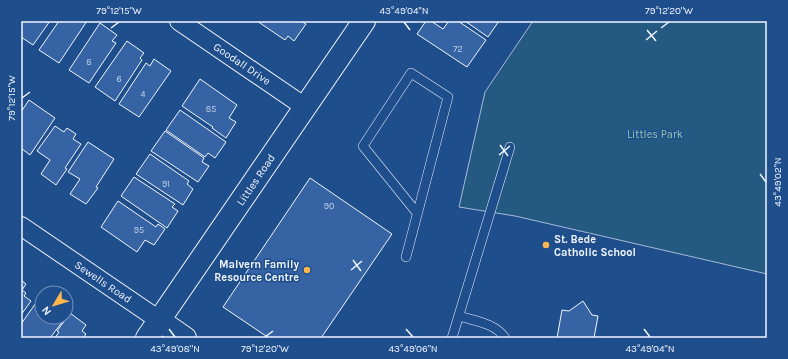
<svg xmlns="http://www.w3.org/2000/svg" width="788" height="359" font-family="Karla,sans-serif">
<style>
.green{fill:#245a82;stroke:#a8bbd7}
.building{fill:#3563a3;stroke:#f2f6ff}
.lines{fill:none;stroke-linecap:round;stroke-linejoin:round}
.lane-casing{stroke:#f2f6ff;stroke-width:10}
.street-casing{stroke:#f2f6ff;stroke-width:20}
.secondary-casing{stroke:#f2f6ff;stroke-width:24}
.lane{stroke:#1f4e8c;stroke-width:9}
.street{stroke:#1f4e8c;stroke-width:18}
.secondary{stroke:#1f4e8c;stroke-width:22}
.ticks{fill:none;stroke:#f2f6ff;stroke-width:1.5}
.poi-dot{fill:#ffb74d;stroke:#1f4e8c;stroke-width:1.5}
.labels{text-anchor:middle;dominant-baseline:central;stroke-width:3;stroke-linejoin:round;paint-order:stroke}
.number-label{font-size:9px;fill:#c3d1e8}
.street-label{font-size:11px;fill:#f2f6ff;stroke:#1f4e8c}
.park-label{font-size:11px;fill:#97c8a6;stroke:#1f4e8c}
.poi-label{font-size:11px;font-weight:bold;fill:#f2f6ff;stroke:#1f4e8c;text-anchor:start}
.neatline{fill:none;stroke:#f2f6ff;stroke-width:1.5}
.ticks-label{font-size:10px;text-anchor:middle;fill:#f2f6ff}
</style>
<rect width="100%" height="100%" fill="#1f4e8c"/>
<!-- green -->
<path class="green" d="M533,21H767V274L515,216L459,207L485,92Z"/>
<!-- building -->
<path class="building" d="M21,21H50L33,45L21,37Z
M59,21H87L59,63L39,50Z
M257,21H301L306,24L294,41L288,36L285,40Z
M426,21H431L443,29L449,21H458L486,40L467,67L417,34Z
M465,21H499L488,37Z
M100,23L117,35L112,41L116,43L89,83L69,70Z
M127,41L144,53L140,58L142,60L115,101L95,87Z
M154,59L171,71L139,117L119,104L146,63L150,66Z
M200,79L237,105L229,118L236,122L226,138L212,128L213,127L182,106Z
M29,100L55,118L30,155L21,148V112Z
M180,110L226,142L215,158L208,153L205,157L166,130Z
M55,126L64,132L67,128L76,134L73,139L81,144L65,168L67,169L56,185L41,174L50,160L37,151Z
M165,131L204,158L202,162L209,166L198,182L151,151Z
M88,142L114,159L96,187L98,188L86,204L70,194L80,179L68,172Z
M150,154L189,181L187,184L193,189L183,205L136,174Z
M134,177L175,204L172,207L178,211L167,228L121,196Z
M310,178L392,234L321,338H269L223,307Z
M118,201L156,227L158,224L165,229L154,245L145,240L137,252L101,227Z
M21,280L26,284L22,290L26,293L24,296L31,301L21,315Z
M38,300L42,302V317H66L50,338H21V324Z
M583,301L592,315L598,316L594,338H557L562,310L569,311Z
M70,313L86,325L82,331L86,334L84,337L85,338H55L59,332L57,331Z"/>
<g class="lines">
<!-- lane casing -->
<g class="lane-casing">
<path id="lane" d="M406,257L448,97L411,73L363,146L417,213
M459,316C475,321 495,323 505,338
M452,338L510,147"/>
</g>
<!-- street casing -->
<g class="street-casing">
<path id="street" d="M179,21L305,107
M21,226L159,320"/>
</g>
<!-- secondary casing -->
<g class="secondary-casing">
<path id="secondary" d="M159,320L185,338
M147,338L364,21"/>
</g>
<!-- lane -->
<use href="#lane" class="lane"/>
<!-- street -->
<use href="#street" class="street"/>
<!-- secondary -->
<use href="#secondary" class="secondary"/>
</g>
<!-- ticks -->
<path class="ticks" d="M404,22L410,30M111,28L119,22M661,28L669,22M647,30L656,41M646,40L657,31M22,98L30,92M500,145L508,156M499,155L510,146M760,174L766,182M353,260L361,271M351,270L362,261M169,329L175,337M406,329L413,337M644,329L650,337M265,337L273,331"/>
<!-- markers -->
<g class="poi-dot">
<circle cx="546" cy="245" r="4"/>
<circle cx="307" cy="270" r="4"/>
</g>
<g class="labels">
<!-- number labels -->
<g class="number-label">
<text x="458" y="49">72</text>
<text x="89" y="62">8</text>
<text x="119" y="79">6</text>
<text x="143" y="94">4</text>
<text x="211" y="109">85</text>
<text x="166" y="184">91</text>
<text x="329" y="206">90</text>
<text x="139" y="230">95</text>
</g>
<!-- street labels -->
<g class="street-label">
<text transform="translate(242 64) rotate(34)">Goodall Drive</text>
<text transform="translate(256 180) rotate(-56)">Littles Road</text>
<text transform="translate(103 282) rotate(34)">Sewells Road</text>
</g>
<!-- park labels -->
<g class="park-label">
<text x="655" y="134">Littles Park</text>
</g>
<!-- poi labels -->
<g class="poi-label">
<text x="554" y="239">St. Bede<tspan x="554" dy="13">Catholic School</tspan></text>
<text x="299" y="264" text-anchor="end">Malvern Family<tspan x="299" dy="13">Resource Centre</tspan></text>
</g>
</g>
<!-- border -->
<rect width="788" height="359" fill="none" stroke="#1f4e8c" stroke-width="44"/>
<!-- north arrow -->
<g transform="translate(54 305) rotate(232)"><circle r="19" fill="#1f4e8c" stroke="#7391ba"/>
<path d="M0-3L7 15L0 10L-7 15Z" fill="#ffb74d"/>
<text y="-6" font-size="11" font-weight="bold" text-anchor="middle" fill="#f2f6ff">N</text>
</g>
<rect x="22" y="22" width="744" height="315" class="neatline"/>
<g class="ticks-label">
<text x="119" y="14">79°12'15"W</text>
<text x="404" y="14">43°49'04"N</text>
<text x="669" y="14">79°12'20"W</text>
<text transform="translate(11 98) rotate(-90)" y="4">79°12'15"W</text>
<text transform="translate(777 182) rotate(-90)" y="4">43°49'02"N</text>
<text x="175" y="352">43°49'08"N</text>
<text x="265" y="352">79°12'20"W</text>
<text x="413" y="352">43°49'06"N</text>
<text x="650" y="352">43°49'04"N</text>
</g>
</svg>
